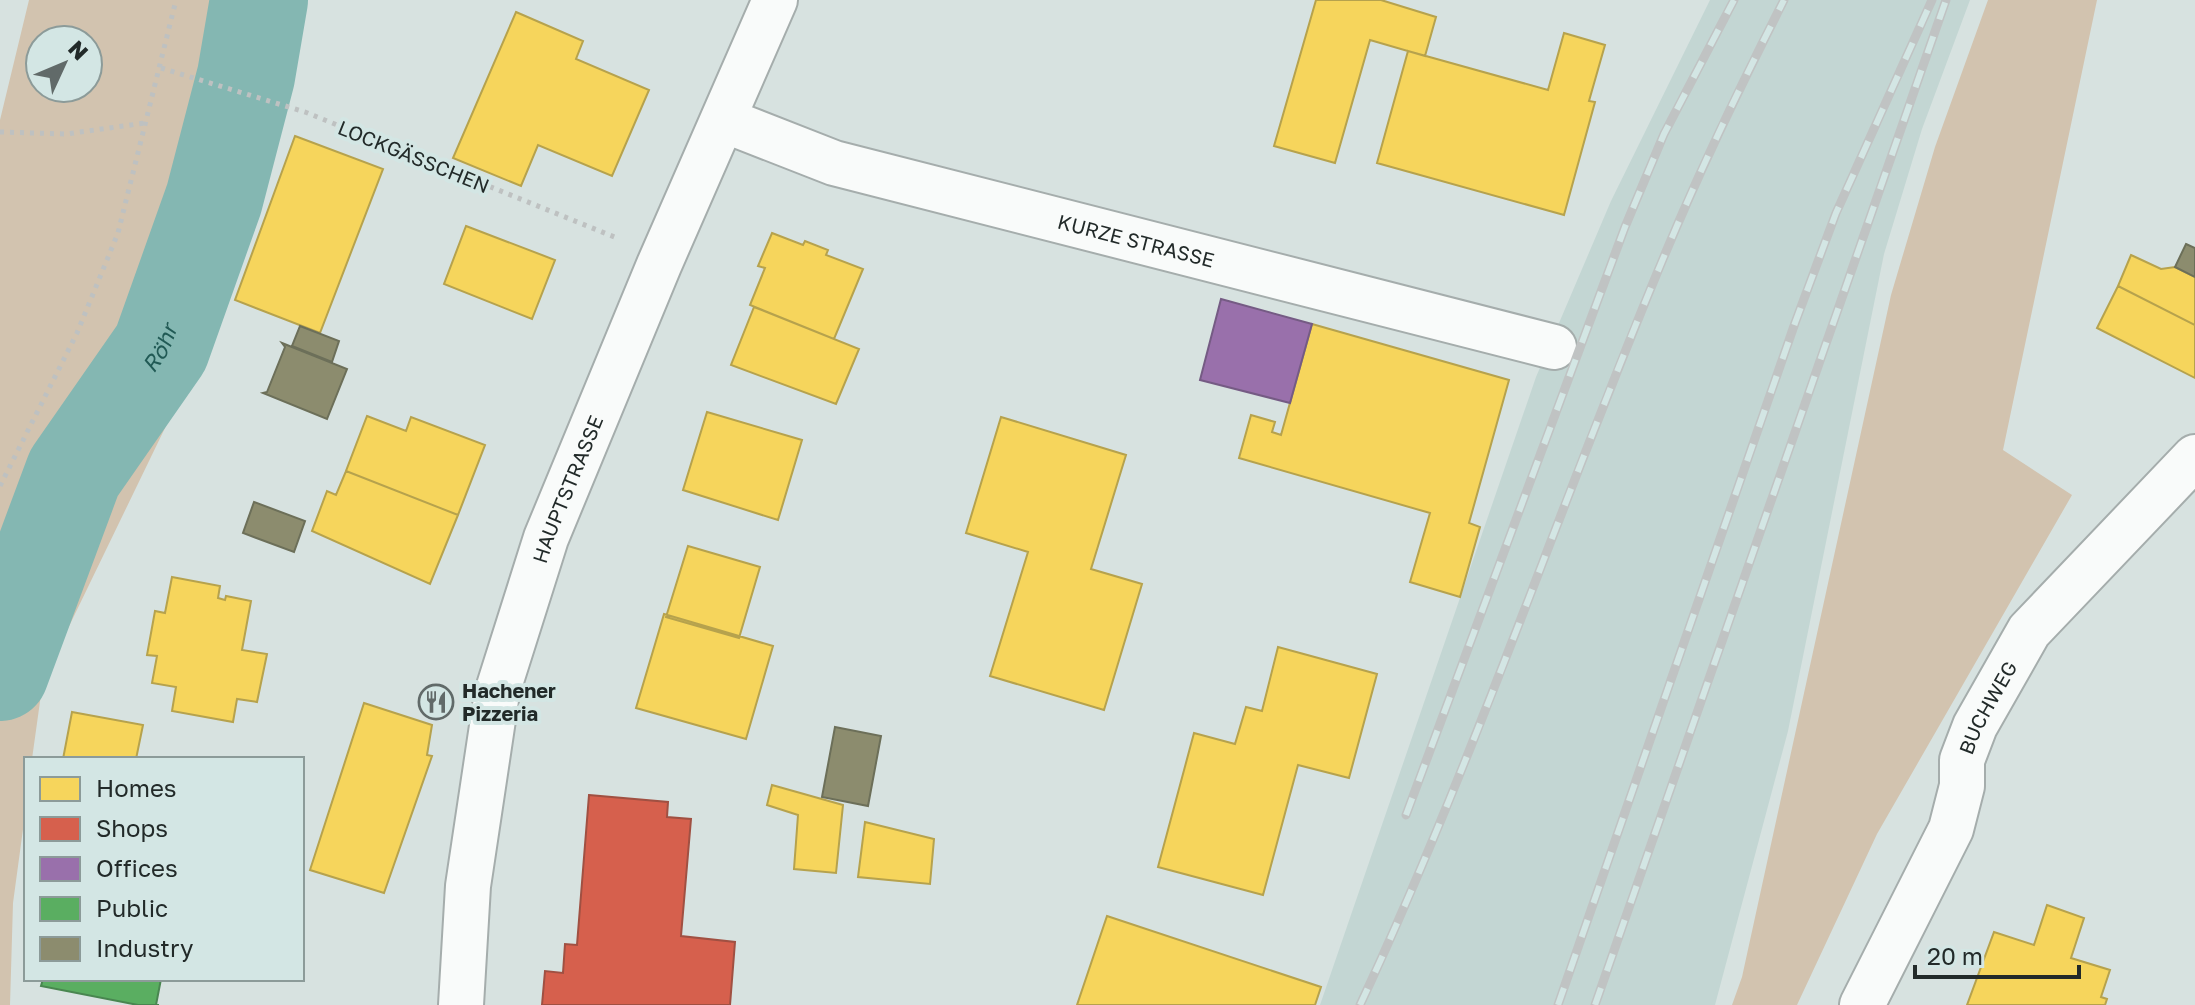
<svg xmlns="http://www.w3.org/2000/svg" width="2195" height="1005" font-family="'Golos Text',sans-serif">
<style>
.built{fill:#c3d6d3}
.green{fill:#d2c3af;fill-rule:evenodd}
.homes{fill:#f6d55c;stroke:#b6a24d;stroke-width:2}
.shops{fill:#d6604d;stroke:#a05042;stroke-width:2}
.offices{fill:#9970ab;stroke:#755b84;stroke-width:2}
.public{fill:#5aae61;stroke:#498650;stroke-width:2}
.industry{fill:#8c8c6e;stroke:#6c6f59;stroke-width:2}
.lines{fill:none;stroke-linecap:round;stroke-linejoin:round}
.river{stroke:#84b7b2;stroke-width:98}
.minor-casing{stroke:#a5adac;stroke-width:48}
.secondary-casing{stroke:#a5adac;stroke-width:48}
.path{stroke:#bec1c1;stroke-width:5;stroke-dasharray:4 6;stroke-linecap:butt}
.minor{stroke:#f9fbfa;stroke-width:44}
.secondary{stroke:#f9fbfa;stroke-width:44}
.rail-casing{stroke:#c0c3c3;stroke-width:9}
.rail{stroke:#d3e6e4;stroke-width:6;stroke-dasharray:18;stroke-linecap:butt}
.labels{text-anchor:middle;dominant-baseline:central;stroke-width:8;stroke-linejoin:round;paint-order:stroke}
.street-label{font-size:20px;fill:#222a29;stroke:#d3e6e4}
.poi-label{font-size:20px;font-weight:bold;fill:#222a29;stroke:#d3e6e4;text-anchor:start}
.water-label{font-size:22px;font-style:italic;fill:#215a55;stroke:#d3e6e4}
</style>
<rect width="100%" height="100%" fill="#d7e2e0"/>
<!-- built -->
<path class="built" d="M1710,0H1970L1922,129L1884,254L1788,731L1715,1005H1320L1536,377L1611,201Z"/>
<!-- green -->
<path class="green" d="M29,0H268L195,366L43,680L32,759H26V807L13,903L10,1005H0V120ZM40,40H88V88H40Z
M1988,0H2097L2003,450L2072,495L1877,834L1797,1005H1732L1742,977L1891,295L1935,147Z"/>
<!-- homes -->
<path class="homes" d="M1316,0H1381L1436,17L1425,56L1370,40L1335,163L1274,146Z
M516,12L583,41L576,59L649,90L612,176L538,145L521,186L453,158Z
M1564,33L1605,45L1589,101L1595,102L1564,215L1377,163L1408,51L1548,90Z
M295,136L383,169L320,333L235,300Z
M466,226L555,260L532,319L444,284Z
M772,233L803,245L805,241L828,250L826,255L863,269L834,339L750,305L765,268L758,266Z
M2131,255L2161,269L2175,267L2195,277V325L2118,286Z
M2118,286L2195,325V378L2097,328Z
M754,307L859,349L836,404L731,365Z
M1312,324L1509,380L1469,523L1480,527L1460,597L1410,582L1430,513L1239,458L1251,415L1275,422L1272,432L1281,435Z
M707,412L802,440L778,520L683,490Z
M367,416L406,431L411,417L485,445L458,515L346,471Z
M1001,417L1126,455L1091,569L1142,584L1104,710L990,676L1028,552L966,533Z
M346,471L458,515L430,584L312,531L327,491L336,495Z
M688,546L760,567L739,638L666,617Z
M172,577L220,586L218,598L225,600L226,596L251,601L242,650L267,654L257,702L237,699L233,722L172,711L176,687L152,683L157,656L147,655L155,611L165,613Z
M664,614L773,646L746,739L636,708Z
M1278,647L1377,674L1349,778L1298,765L1263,895L1158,867L1194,733L1235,744L1246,707L1262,711Z
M364,703L432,725L427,755L432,756L384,893L310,870Z
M72,712L143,725L136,759H63Z
M772,785L843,805L836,873L794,869L798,815L767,805Z
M865,822L934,839L930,884L858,877Z
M2047,905L2084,918L2071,958L2110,970L2101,997L2107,999L2105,1005H1967L1994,932L2034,945Z
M1107,916L1321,987L1315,1005H1077Z"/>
<!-- shops -->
<path class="shops" d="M589,795L668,802L667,817L691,819L681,936L735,942L730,1005H542L545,971L563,973L565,944L577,945Z"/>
<!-- offices -->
<path class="offices" d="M1221,299L1312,324L1290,403L1200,380Z"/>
<!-- public -->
<path class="public" d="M43,979H161L156,1005H159H138L41,986Z"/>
<!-- industry -->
<path class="industry" d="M2186,244L2195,248V277L2175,267Z
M300,326L339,341L332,362L292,346Z
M282,343L347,369L327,419L263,393L267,392L285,347Z
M254,502L305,521L294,552L243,533Z
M835,727L881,736L868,806L822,797Z"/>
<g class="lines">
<!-- river -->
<path class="river" id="s1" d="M0,672L74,473L161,348L214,199L246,76L259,0"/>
<!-- minor casing -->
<g class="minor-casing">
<g id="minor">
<path id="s2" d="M724,120L834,163L1554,347"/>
<path id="s3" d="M1862,1005L1951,829L1962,786V760L1975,726L2029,631L2195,457"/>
</g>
</g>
<!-- secondary casing -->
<g class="secondary-casing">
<g id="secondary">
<path id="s4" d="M461,1005L468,886L497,693L546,538L659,265L775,0"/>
</g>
</g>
<!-- path -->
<path class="path" d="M161,68L305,112L617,238
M0,132L66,134L145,123
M0,486L77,333L118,233L176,0"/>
<!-- minor -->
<use href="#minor" class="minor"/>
<!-- secondary -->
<use href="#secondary" class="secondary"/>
<!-- rail casing -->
<g class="rail-casing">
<path id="rail" d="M1406,815L1625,227L1664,134L1734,0
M1360,1005C1476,757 1562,498 1668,247C1703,163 1743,81 1784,0
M1558,1005L1795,323L1836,213L1932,0
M1595,1005L1946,0"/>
</g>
<!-- rail -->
<use href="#rail" class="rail"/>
</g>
<!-- icons -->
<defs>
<g id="restaurant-ring" transform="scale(1.8)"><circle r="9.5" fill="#d3e6e4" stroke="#616a69" stroke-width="1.5"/><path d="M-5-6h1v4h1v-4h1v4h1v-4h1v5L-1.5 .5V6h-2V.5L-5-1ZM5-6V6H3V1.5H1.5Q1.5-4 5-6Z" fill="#616a69"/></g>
</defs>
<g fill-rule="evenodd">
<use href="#restaurant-ring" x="436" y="702"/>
</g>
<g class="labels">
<!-- street labels -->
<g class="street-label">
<text transform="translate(414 156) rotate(22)">LOCKGÄSSCHEN</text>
<text stroke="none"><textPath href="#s2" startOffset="430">KURZE STRASSE</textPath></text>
<text stroke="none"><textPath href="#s4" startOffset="530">HAUPTSTRASSE</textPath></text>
<text stroke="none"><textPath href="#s3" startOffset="326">BUCHWEG</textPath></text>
</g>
<!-- poi labels -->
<g class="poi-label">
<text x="462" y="690">Hachener<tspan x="462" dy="23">Pizzeria</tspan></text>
</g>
<!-- water labels -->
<g class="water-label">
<text stroke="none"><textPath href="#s1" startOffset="364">Röhr</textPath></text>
</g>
</g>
<!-- legend -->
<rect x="24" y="757" width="280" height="224" fill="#d3e6e4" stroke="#8c9b99" stroke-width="2"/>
<rect x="40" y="777" width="40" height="24" fill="#f6d55c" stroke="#8c9b99" stroke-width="2"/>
<text x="96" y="797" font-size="24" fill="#222a29">Homes</text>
<rect x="40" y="817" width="40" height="24" fill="#d6604d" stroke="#8c9b99" stroke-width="2"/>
<text x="96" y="837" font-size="24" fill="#222a29">Shops</text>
<rect x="40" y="857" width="40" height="24" fill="#9970ab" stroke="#8c9b99" stroke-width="2"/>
<text x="96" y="877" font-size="24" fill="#222a29">Offices</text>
<rect x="40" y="897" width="40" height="24" fill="#5aae61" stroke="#8c9b99" stroke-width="2"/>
<text x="96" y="917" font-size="24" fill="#222a29">Public</text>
<rect x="40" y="937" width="40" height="24" fill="#8c8c6e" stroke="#8c9b99" stroke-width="2"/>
<text x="96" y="957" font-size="24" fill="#222a29">Industry</text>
<!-- north arrow -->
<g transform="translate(64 64) rotate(46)"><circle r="38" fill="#d3e6e4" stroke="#8c9b99" stroke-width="2"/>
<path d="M0-6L14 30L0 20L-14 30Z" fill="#616a69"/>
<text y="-12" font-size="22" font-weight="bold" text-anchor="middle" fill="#222a29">N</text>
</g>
<!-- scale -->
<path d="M1915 965v12h164v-12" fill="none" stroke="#222a29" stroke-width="4"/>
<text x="1927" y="965" font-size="24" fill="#222a29" stroke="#d3e6e4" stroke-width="6" paint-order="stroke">20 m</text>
</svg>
